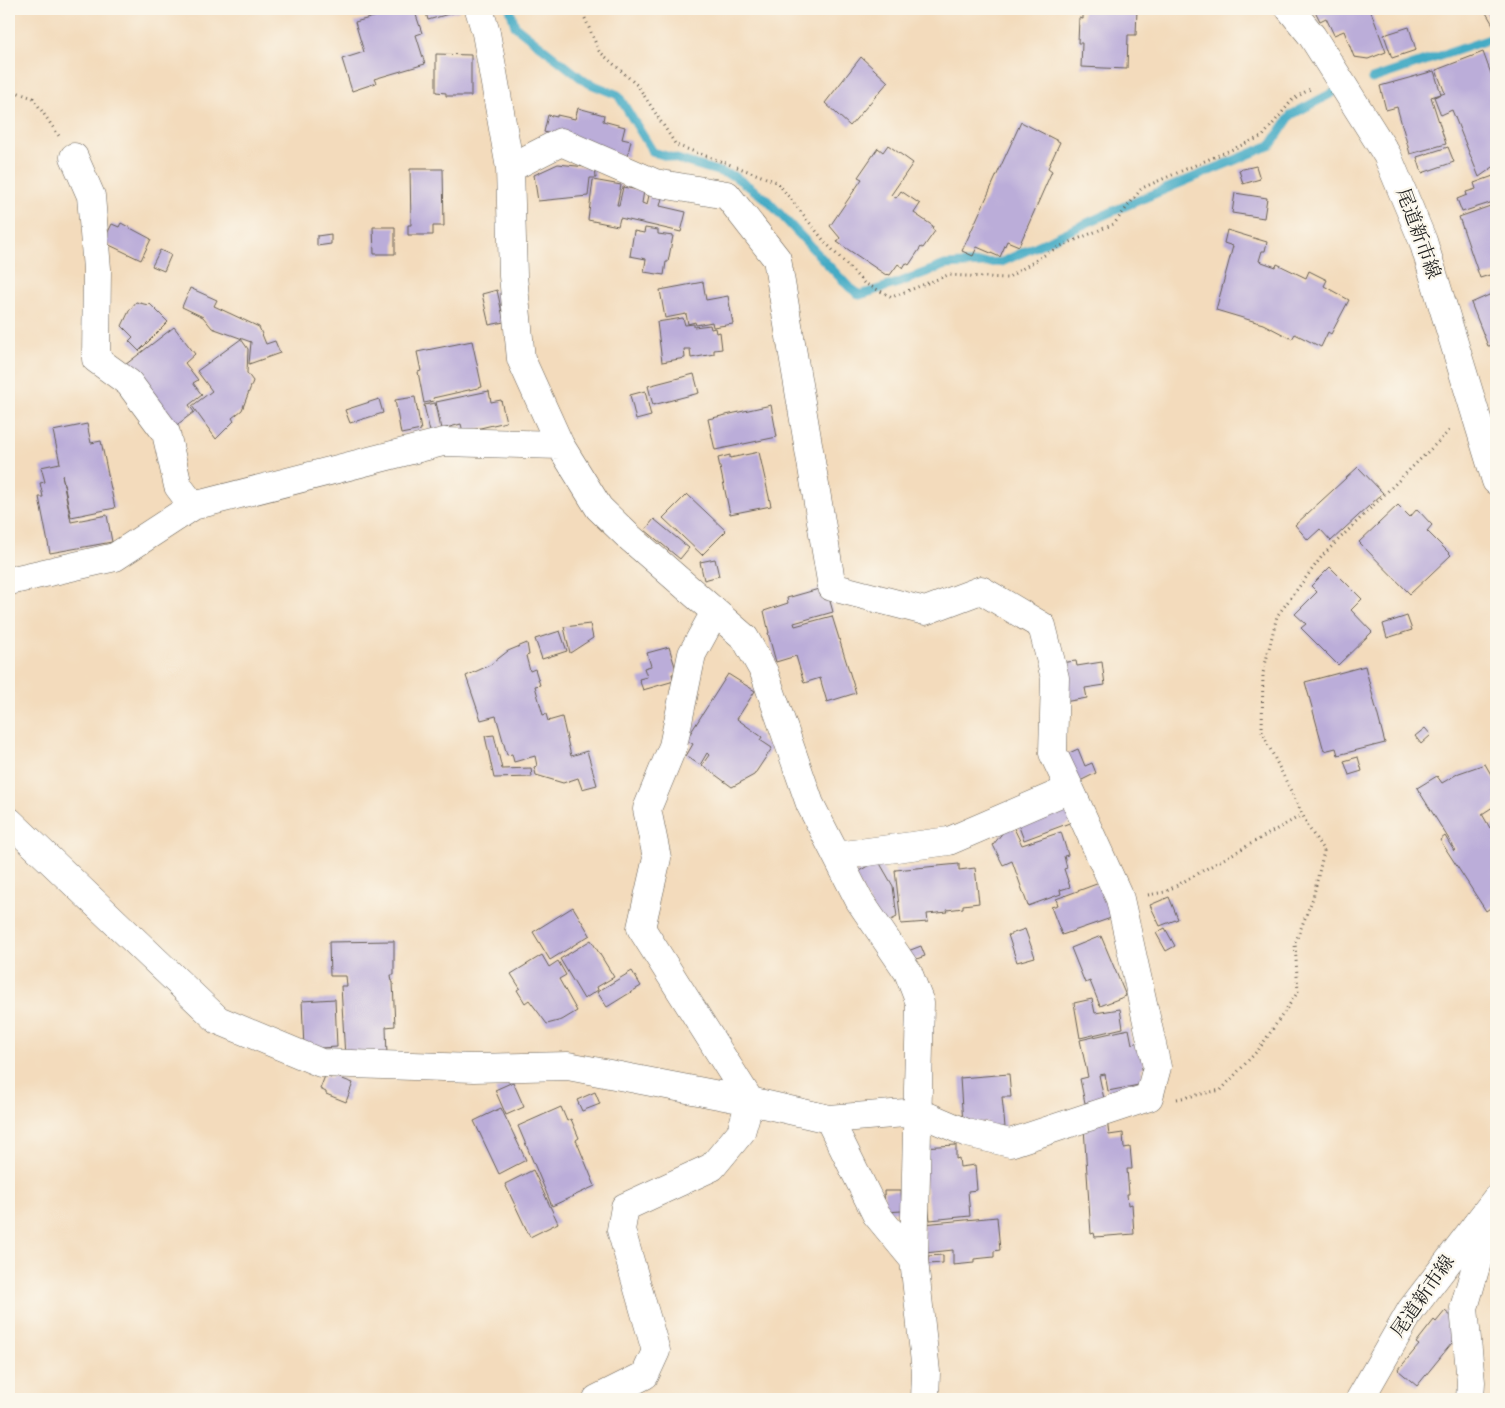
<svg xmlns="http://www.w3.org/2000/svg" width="1505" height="1408" font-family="'Old Standard TT','Noto Serif JP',serif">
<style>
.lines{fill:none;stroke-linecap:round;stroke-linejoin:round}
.stream{stroke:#45abc5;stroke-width:9}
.building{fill:#bbadd9}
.minor-casing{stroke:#675f54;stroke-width:29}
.secondary-casing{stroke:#675f54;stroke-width:29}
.path{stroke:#675f54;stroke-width:3;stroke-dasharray:1 4;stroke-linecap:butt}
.minor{stroke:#fff;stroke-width:28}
.secondary{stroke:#fff;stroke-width:28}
.labels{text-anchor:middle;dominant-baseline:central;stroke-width:4.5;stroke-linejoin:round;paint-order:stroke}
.street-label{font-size:19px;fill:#1c1c1c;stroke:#fbf7ec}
</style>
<rect width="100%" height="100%" fill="#fbf7ec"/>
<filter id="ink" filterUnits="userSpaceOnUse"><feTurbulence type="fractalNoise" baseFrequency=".02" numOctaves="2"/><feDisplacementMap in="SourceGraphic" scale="10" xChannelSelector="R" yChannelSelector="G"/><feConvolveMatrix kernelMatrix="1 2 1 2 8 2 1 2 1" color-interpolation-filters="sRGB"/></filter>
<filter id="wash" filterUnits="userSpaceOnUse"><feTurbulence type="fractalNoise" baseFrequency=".0096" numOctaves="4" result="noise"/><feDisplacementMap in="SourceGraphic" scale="20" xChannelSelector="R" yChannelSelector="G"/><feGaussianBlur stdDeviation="1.12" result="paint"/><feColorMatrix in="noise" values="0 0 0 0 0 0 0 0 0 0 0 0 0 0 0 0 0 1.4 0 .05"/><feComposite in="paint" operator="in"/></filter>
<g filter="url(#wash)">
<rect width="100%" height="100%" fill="#f3dbbc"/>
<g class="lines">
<!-- stream -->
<path class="stream" d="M510,9L515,26L586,82L618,95L653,152L734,176L765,198L849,287L860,295L898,283L945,265L1002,262L1111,212L1271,145L1291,115L1334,92
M1372,79L1496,37"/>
</g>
<g id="blocks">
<!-- building -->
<path class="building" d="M403,9H407L408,14L415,12L422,33L416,35L425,64L374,79L376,83L352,91L342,59L364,52L355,22Z
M425,9H459V11L428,20Z
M1083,9H1137L1136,35H1128L1127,69L1081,67L1082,43H1078L1079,18L1083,19Z
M1314,9H1370L1386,52L1368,59L1354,57L1344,31L1334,35L1326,18L1320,21Z
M1488,9H1496V28H1495L1485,11Z
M1409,27L1416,50L1392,58L1384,35Z
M1483,52L1496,87V165L1479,177L1452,110L1441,115L1434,97L1445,93L1436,70Z
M436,54L471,55V96H446V93L436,92Z
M861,57L888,82L850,126L825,103Z
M1434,71L1441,94L1431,97L1446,144L1410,154L1397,107L1386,110L1380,86Z
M578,108L604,115L603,121L625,127L622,139L631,141L627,157L544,132L548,115L557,117V115L575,119Z
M1021,122L1060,142L1048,168L1052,171L1019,246L1007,241L1000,257L977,247L973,256L962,251Z
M888,145L913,163L891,195L896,198L901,191L920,204L914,213L933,226L932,229L935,231L923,248L921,247L909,265L906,263L903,268L898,264L890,275L887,274L886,275L837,242L840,238L830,226L862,179L858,177L878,148L883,152Z
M1448,147L1454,162L1422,173L1417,157Z
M558,164L595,168L596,178H590L588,196L538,201L534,175Z
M1256,166L1260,179L1243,184L1239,170Z
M410,169H443L444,226H433V235H408V225H411Z
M1496,175V201L1462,212L1457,199L1467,195L1466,192L1476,189L1474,183Z
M593,180L621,185L617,205H619L623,187L644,191L642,203L647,205L649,195L662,198L660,206L686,212L681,232L620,218L618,226L588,220Z
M1235,193L1267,198L1264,218L1232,213Z
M1496,204V273L1480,278L1459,217Z
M121,223L151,239L141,260L103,242L112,224L119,227Z
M373,227H395V254H374Z
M645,228L658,230V234L673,236L668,262H666L664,275L644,272L646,259L630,256L634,231L644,233Z
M1227,230L1267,242L1265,251H1262L1259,261L1276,267L1277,264L1306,278L1309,271L1327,280L1324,286L1349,300L1331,334L1328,332L1321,347L1295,334L1292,339L1263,324L1216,310L1233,246L1224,243Z
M331,234V244L317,246V236Z
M160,250L171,255L164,271L152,266Z
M703,282L706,300L728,296L733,324L713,327L712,322L696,325L695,322L688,324L686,314L665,318L660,290Z
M190,288L217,300L214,306L259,327L266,344L275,341L280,353L249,364L251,342L212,328L203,317L182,307Z
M497,290L504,322L489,325L482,294Z
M1496,292V345L1488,346L1471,303Z
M136,302L148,305L149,303L168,322L139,351L129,341L133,337L122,326L129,311Z
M683,318L685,325L694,324V327L710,325L711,329L715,328L716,333L720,332L722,349L714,350V354L691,358L690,349H684L685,358L662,362L657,322Z
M174,327L195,354L185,363L198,380L193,383L202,395L189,405L194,412L174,427L125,365Z
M241,339L248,349L247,373L253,381L242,410L232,418L234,421L216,439L192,406L212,391L197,371Z
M472,341L482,387L433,398L434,401L424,403L418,372L421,371L417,352Z
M694,374L699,393L653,405L648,386Z
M489,391L491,402L501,400L506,422L463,432L461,424L442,429L436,402Z
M645,391L651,416L636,420L630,395Z
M415,397L421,430L401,434L395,400Z
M379,399L383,413L350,423L345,410Z
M435,403L440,429L430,432L424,405Z
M771,405L777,437L715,450L708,419Z
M87,424L91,443L101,441L115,508L71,517L62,475L71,522L107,515L112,542L50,553L39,497H43L40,483L45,482L41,467L60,463L53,431Z
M759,452L771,506L730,514L718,458L730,455V458Z
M1358,467L1383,493L1331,541L1320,529L1308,540L1295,525Z
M687,494L726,531L702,555L663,518Z
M1398,505L1410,517L1417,509L1432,525L1427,531L1451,555L1410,594L1359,542Z
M654,519L689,548L680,559L645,530Z
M715,559L719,576L704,580L700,562Z
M1330,567L1362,599L1351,610L1372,632L1338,665L1301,628L1306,624L1295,614L1317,592L1311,586Z
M826,587L833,612L794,623L795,626L832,616L856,693L827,702L820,678L804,683L796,656L776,662L768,633H769L764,611L788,603L787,598Z
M1407,616L1412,630L1387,638L1383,624Z
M590,624L593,638L570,653L564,627Z
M560,631L567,651L542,659L535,639Z
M527,643L529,655L526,656L530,671L535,669L540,685L535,686L543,715L546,714L548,721L562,717L571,756L587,751L597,785L582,789L578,778L563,783L536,775L534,767L537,766L535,756L514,762L512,754L507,755L496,716L481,720L466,676L490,665L508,651Z
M669,647L677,673L672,674L674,681L643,690L639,679L647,677L644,668L651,666L647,653Z
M1076,661L1077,666L1102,662L1105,685L1085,688L1087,698L1064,702L1059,663Z
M1365,666L1385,743L1338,755L1336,748L1324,751L1305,682Z
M728,674L755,691L737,719L762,737L760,740L772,748L754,775L732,787L702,765L709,755L707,753L700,765L686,756L693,744L686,740Z
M1425,728L1431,735L1421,744L1415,736Z
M494,735L502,769L531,768L532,777L494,778L485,736Z
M1078,749L1085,766L1092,763L1096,773L1078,782L1060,757Z
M1358,757L1362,771L1349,775L1344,761Z
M1485,764L1496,783V805L1482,814L1490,828L1496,824V904L1486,911L1440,840L1445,836L1454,851L1455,849L1417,788L1437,776L1442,783L1459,773Z
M1065,802L1072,822L1024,840L1016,819Z
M1011,822L1022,845L1061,832L1068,855L1064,856L1067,868L1064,869L1070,887L1060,890L1061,894L1028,906L1012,861L1003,865L993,845Z
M878,860L893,886L897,917L881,925L854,874Z
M959,864V870L975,868L979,903L963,905V908L947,910L948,912L927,914L928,922L901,924L895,870Z
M1102,882L1114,917L1062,935L1051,907L1058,905L1056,899Z
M1169,897L1178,919L1160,926L1150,905Z
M573,907L590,935L550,960L533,932Z
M1165,928L1175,946L1166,951L1156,933Z
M1025,929L1035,957L1017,962L1008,935Z
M1101,936L1126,996L1100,1006L1090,981L1085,983L1071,948Z
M591,940L614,977L597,987L598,990L584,999L560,959Z
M394,941V975H391L392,982H393L395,1026L386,1027L387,1056L345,1058L341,986H347L346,976H330L329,942Z
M921,946L925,956L911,961L908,951Z
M542,955L549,967L558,961L566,975L559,979L577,1011L562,1020L547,1024L529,1000L525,1003L517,990L520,988L511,974Z
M632,971L641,986L607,1007L597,992Z
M335,999L337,1047L304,1049L302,1001Z
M1092,999L1095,1013L1120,1009L1123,1028L1080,1038L1074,1003Z
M1129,1029L1132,1044L1140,1042L1145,1067L1141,1068L1144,1084L1108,1091L1105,1074L1099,1075L1104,1099L1085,1103L1080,1079L1088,1077L1080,1040Z
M1009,1074L1011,1097H1002L1005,1127L988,1128L987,1122L963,1124L960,1078Z
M332,1075L353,1083L346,1102L326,1094V1092L320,1089L325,1076L331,1078Z
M513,1082L524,1107L506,1115L495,1090Z
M595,1092L600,1104L582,1111L577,1100Z
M561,1107L567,1121L571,1119L579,1138L576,1140L595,1186L552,1206L518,1126Z
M501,1108L526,1160L499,1174L474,1121Z
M1107,1120L1109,1135L1123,1133L1124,1148L1130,1147L1132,1169H1127L1129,1194H1127L1128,1205L1132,1204L1134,1234L1095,1237L1094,1233L1091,1234L1084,1128Z
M956,1145V1159L959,1158L960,1167L975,1165L977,1190L968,1191L970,1216L930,1220L921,1147Z
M533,1170L558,1223L530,1237L505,1184Z
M884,1191H901L902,1211L885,1212Z
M997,1217L1000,1250L994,1251V1257L974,1259V1263L953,1265V1250L925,1253L923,1224Z
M943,1255V1263L928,1264V1256Z
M1445,1311L1460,1324L1452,1335L1456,1338L1417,1386L1398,1370L1419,1345L1416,1343L1434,1320L1436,1322Z"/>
</g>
</g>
<g filter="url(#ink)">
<use href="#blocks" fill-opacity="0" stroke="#675f54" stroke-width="1"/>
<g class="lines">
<!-- minor casing -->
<g class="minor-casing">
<path id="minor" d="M479,9L486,33L510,168L513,276L521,359L560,445L599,508L628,536L745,638L764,672L810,804L859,900L908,972L920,1003L914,1260L926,1372L925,1399
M74,157L91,196L97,269L96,359L129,383L166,433L178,486L193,506
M510,168L561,142L655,183L727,195L777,259L832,587L925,611L981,590L1042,626L1055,678L1053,753L1070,789
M9,581L115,557L193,506L443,442L560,445
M9,821L218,1020L321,1063L474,1068L568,1066L750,1101L829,1119L876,1214L914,1260
M829,1119L918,1112L967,1133L1010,1143L1149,1097L1157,1067L1120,899L1070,789L949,841L837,856
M597,1399L645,1375L656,1351L621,1230L625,1207L712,1167L741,1132L750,1101L641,928L657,858L647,809L673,746L692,654L715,612
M1470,1399L1471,1382L1464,1308L1482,1245L1477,1224"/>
</g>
<!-- secondary casing -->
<g class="secondary-casing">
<path id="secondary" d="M1290,9L1312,36L1387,155L1423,241L1496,481
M1360,1399L1411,1310L1496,1199"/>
</g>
<!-- path -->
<path class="path" d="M581,9L599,51L638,86L676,145L731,165
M9,92L13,91L33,98L59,136
M737,167L777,182L825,242L864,283L892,297L948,275L1007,278L1056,248L1114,224L1142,188L1263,136L1293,99L1312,88
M1148,895L1165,892L1302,815
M1177,1099L1221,1090L1259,1049L1298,992L1295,943L1313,898L1324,851L1309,828L1262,732L1263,673L1277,616L1323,555L1451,429"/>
<!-- minor -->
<use href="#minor" class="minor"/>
<!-- secondary -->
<use href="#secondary" class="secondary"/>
</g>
</g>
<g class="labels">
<!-- street labels -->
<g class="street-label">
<text transform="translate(1417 234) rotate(70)">尾道新市線</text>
<text transform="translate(1424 1297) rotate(-55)">尾道新市線</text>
</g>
</g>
<!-- margin -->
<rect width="1505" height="1408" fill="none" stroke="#fbf7ec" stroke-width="30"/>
</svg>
